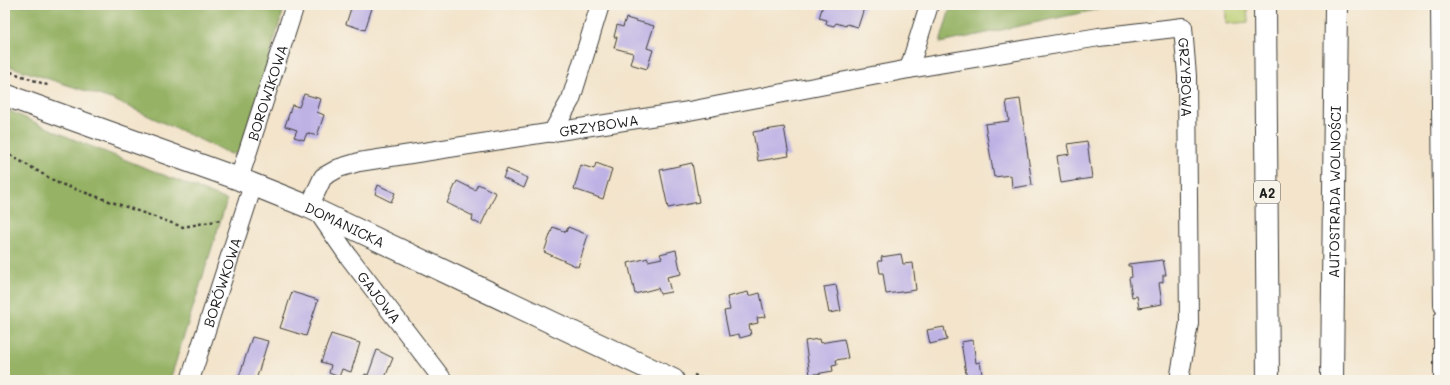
<svg xmlns="http://www.w3.org/2000/svg" width="1450" height="385" font-family="Mali,sans-serif">
<style>
.green{fill:#bccf73;stroke:#6c7648}
.forest{fill:#95b265;stroke:#586740}
.building{fill:#beb2e5}
.lines{fill:none;stroke-linecap:round;stroke-linejoin:round}
.street-casing{stroke:#3c3a36;stroke-width:20}
.secondary-casing{stroke:#3c3a36;stroke-width:24}
.primary-casing{stroke:#3c3a36;stroke-width:24}
.highway-casing{stroke:#3c3a36;stroke-width:24}
.path{stroke:#3c3a36;stroke-width:2.5;stroke-dasharray:3 3;stroke-linecap:butt}
.street{stroke:#fff;stroke-width:18}
.secondary{stroke:#fff;stroke-width:22}
.primary{stroke:#fff;stroke-width:22}
.highway{stroke:#fff;stroke-width:22}
.labels{text-anchor:middle;dominant-baseline:central;stroke-width:3;stroke-linejoin:round;paint-order:stroke}
.shield{fill:#f7f3e8;stroke:#5e5c59;stroke-width:1}
.shield-label{font-size:13px;font-weight:bold;fill:#1c1c1c}
.street-label{font-size:14px;fill:#1c1c1c;stroke:#f7f3e8}
</style>
<rect width="100%" height="100%" fill="#f7f3e8"/>
<filter id="ink" filterUnits="userSpaceOnUse"><feTurbulence type="fractalNoise" baseFrequency=".025" numOctaves="2"/><feDisplacementMap in="SourceGraphic" scale="8" xChannelSelector="R" yChannelSelector="G"/><feConvolveMatrix kernelMatrix="1 2 1 2 8 2 1 2 1" color-interpolation-filters="sRGB"/></filter>
<filter id="wash" filterUnits="userSpaceOnUse"><feTurbulence type="fractalNoise" baseFrequency=".012" numOctaves="4" result="noise"/><feDisplacementMap in="SourceGraphic" scale="16" xChannelSelector="R" yChannelSelector="G"/><feGaussianBlur stdDeviation="0.9" result="paint"/><feColorMatrix in="noise" values="0 0 0 0 0 0 0 0 0 0 0 0 0 0 0 0 0 1.4 0 .05"/><feComposite in="paint" operator="in"/></filter>
<g filter="url(#wash)">
<rect width="100%" height="100%" fill="#f3e4cb"/>
<!-- green -->
<path class="green" d="M1226,5H1247L1248,22L1226,24Z"/>
<!-- forest -->
<path class="forest" d="M5,5H285L240,153L231,154L114,100L5,65Z
M951,5H1118L940,43Z
M5,109L75,140L227,200L170,380H5Z"/>
<g id="blocks">
<!-- building -->
<path class="building" d="M352,5H373L365,30L346,24Z
M823,5H865L858,27L847,24L846,26L836,23L834,26L826,24L827,20L819,18Z
M626,18L654,26L647,48L653,50L647,69L630,64L633,53L614,48L617,37H614L617,25L623,27Z
M304,94L321,99L317,112L324,115L317,136L307,133L304,140L294,137L297,130L285,126L292,105L299,107Z
M1020,99L1032,185L1012,188L1011,175L994,177L985,124L1009,121L1006,101Z
M784,127L789,156L758,161L753,132Z
M1087,141L1092,178L1061,183L1057,156L1070,154L1068,144Z
M596,163L612,169L603,199L574,189L581,165L594,169Z
M692,163L699,202L668,208L660,170Z
M507,169L528,178L524,188L503,178Z
M457,181L475,190L478,184L496,193L481,225L472,220L473,216L447,203Z
M378,185L395,193L391,202L375,194Z
M553,227L566,232L568,227L588,235L578,267L544,252Z
M676,250L681,274L667,277L671,292L660,294L658,288L635,294L628,263L648,258V261L662,258L660,254Z
M901,254L903,264L913,263L916,290L886,294L883,273H880L878,261H882L881,257Z
M1163,260L1166,275H1163V282L1159,283L1162,304L1139,308L1137,296L1132,297L1129,278L1132,277L1131,266H1128V264Z
M836,285L841,311L829,313L824,287Z
M292,292L318,300L306,336L280,328Z
M748,292L749,296L760,293L765,317L757,318L758,323L749,325L751,335L740,338L739,334L729,336L724,311L730,310L727,297Z
M944,327L947,340L930,344L927,330Z
M331,334L360,343L351,372L342,369L339,377L329,373L331,365L321,362Z
M252,337L268,341L256,380H238Z
M819,339L820,343L844,339L848,358L836,360L837,365L832,366L833,371L810,375L805,341Z
M973,340L976,363L980,362L983,380H967L961,342Z
M377,350L393,358L384,380H363L365,374L368,375Z
M293,376L304,380H291Z"/>
</g>
</g>
<g filter="url(#ink)">
<use href="#blocks" fill-opacity="0" stroke="#3c3a36" stroke-width="1"/>
<g class="lines">
<!-- street casing -->
<g class="street-casing">
<g id="street">
<path d="M909,69L929,5"/>
<path d="M552,133L571,99L600,5"/>
<path id="s1" d="M239,179L295,5"/>
<path id="s2" d="M309,207L323,177L339,168L359,162L689,111L909,69L1099,37L1183,27L1187,76L1189,323L1179,380"/>
<path id="s3" d="M318,212L349,257L443,380"/>
<path id="s4" d="M190,380L253,185"/>
</g>
</g>
<!-- secondary casing -->
<g class="secondary-casing">
<g id="secondary">
<path id="s5" d="M5,95L239,179L309,207L673,380"/>
</g>
</g>
<!-- primary casing -->
<g class="primary-casing">
<path id="primary" d="M1442,5L1445,305
M1445,380V320"/>
</g>
<!-- highway casing -->
<g class="highway-casing">
<g id="highway">
<path d="M1265,5L1268,380"/>
<path id="s6" d="M1332,380L1336,5"/>
</g>
</g>
<!-- path -->
<path class="path" d="M5,70L50,86
M5,152L58,183L183,227L221,220
M694,375L705,380"/>
<!-- street -->
<use href="#street" class="street"/>
<!-- secondary -->
<use href="#secondary" class="secondary"/>
<!-- primary -->
<use href="#primary" class="primary"/>
<!-- highway -->
<use href="#highway" class="highway"/>
</g>
</g>
<g class="labels">
<!-- shield labels -->
<rect class="shield" x="1254" y="181" width="26" height="22" rx="3"/>
<g class="shield-label">
<text x="1267" y="192">A2</text>
</g>
<!-- street labels -->
<g class="street-label">
<text stroke="none"><textPath href="#s2" startOffset="958">GRZYBOWA</textPath></text>
<text stroke="none"><textPath href="#s1" startOffset="91">BOROWIKOWA</textPath></text>
<text stroke="none"><textPath href="#s2" startOffset="315">GRZYBOWA</textPath></text>
<text stroke="none"><textPath href="#s6" startOffset="188">AUTOSTRADA WOLNOŚCI</textPath></text>
<text stroke="none"><textPath href="#s5" startOffset="364">DOMANICKA</textPath></text>
<text stroke="none"><textPath href="#s4" startOffset="103">BORÓWKOWA</textPath></text>
<text stroke="none"><textPath href="#s3" startOffset="105">GAJOWA</textPath></text>
</g>
</g>
<!-- margin -->
<rect width="1450" height="385" fill="none" stroke="#f7f3e8" stroke-width="20"/>
</svg>
